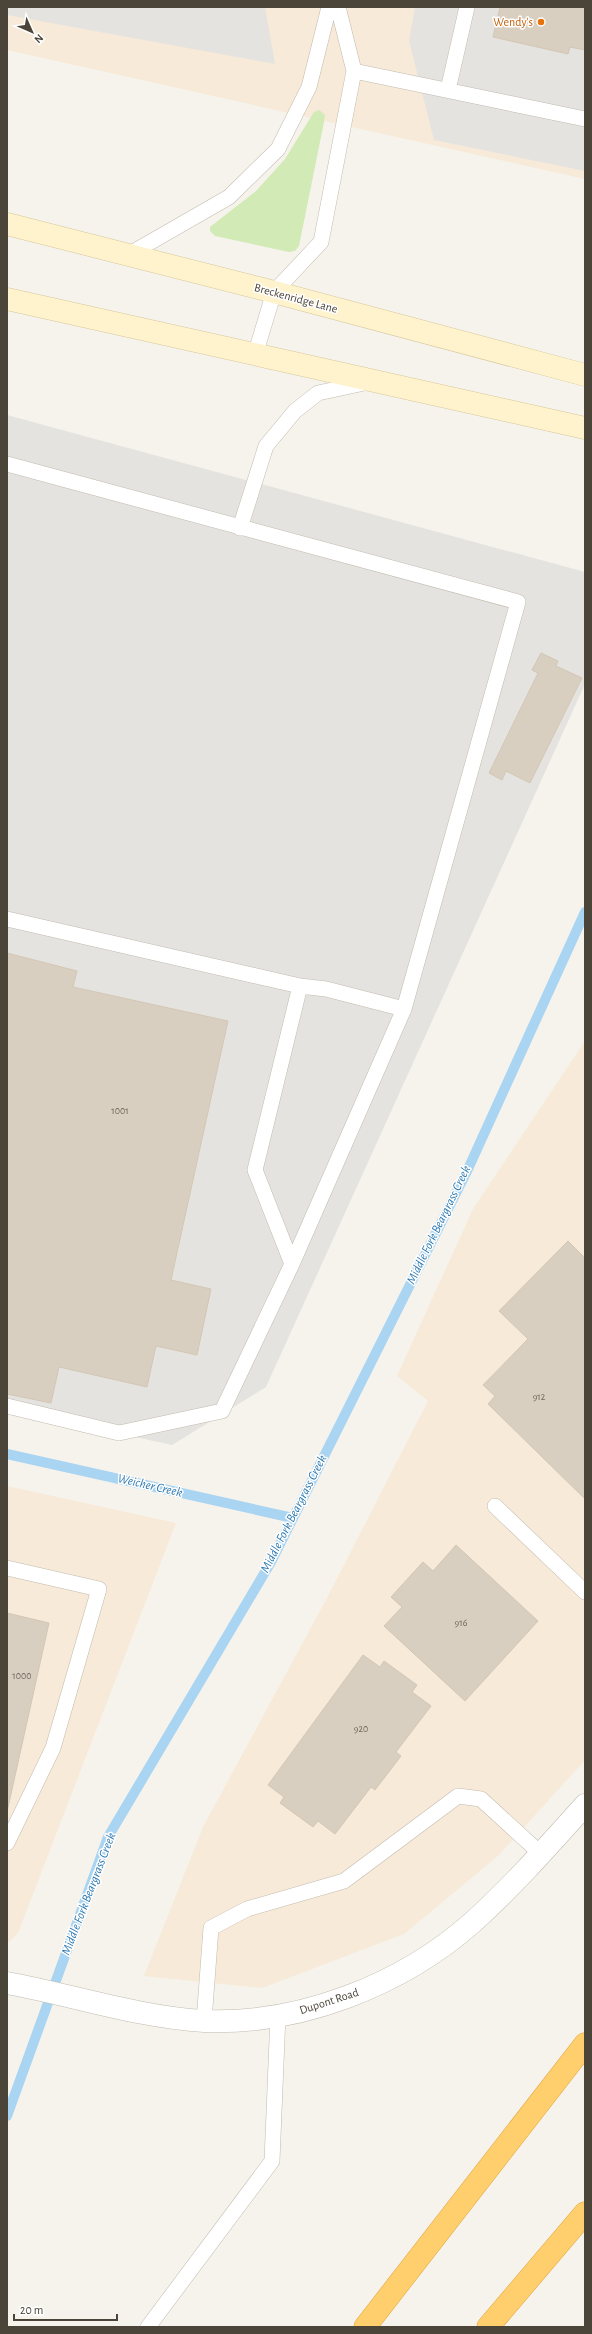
<svg xmlns="http://www.w3.org/2000/svg" width="592" height="2334" font-family="'Alegreya Sans',sans-serif">
<style>
.commercial{fill:#f7ead8}
.green{fill:#d2eab5}
.parking{fill:#e5e3e0}
.lines{fill:none;stroke-linecap:round;stroke-linejoin:round}
.stream{stroke:#a9d4f2;stroke-width:10}
.building{fill:#d8cfc1;stroke:#d3c7b4}
.service-casing{stroke:#c2bbae;stroke-width:16}
.minor-casing{stroke:#c2bbae;stroke-width:23}
.secondary-casing{stroke:#d6c79b;stroke-width:23}
.motorway-casing{stroke:#e0a43c;stroke-width:23}
.service{stroke:#fff;stroke-width:15}
.minor{stroke:#fff;stroke-width:22}
.secondary{stroke:#fff3cd;stroke-width:22}
.motorway{stroke:#ffcf6e;stroke-width:22}
.food-dot{fill:#e8710a;stroke:#fff;stroke-width:1.5}
.labels{text-anchor:middle;dominant-baseline:central;stroke-width:3;stroke-linejoin:round;paint-order:stroke}
.number-label{font-size:10px;fill:#6e675b}
.food-label{font-size:12px;fill:#c56008;stroke:#fff;text-anchor:end}
.street-label{font-size:12px;fill:#4b4439;stroke:#fff}
.water-label{font-size:13px;font-style:italic;fill:#2e7ab2;stroke:#fff}
</style>
<rect width="100%" height="100%" fill="#f6f3ec"/>
<!-- commercial -->
<path class="commercial" d="M7,7H585V179L7,50Z
M585,1041V1760L499,1855L404,1934L262,1988L144,1976L203,1827L327,1598L428,1401L397,1376L473,1209Z
M7,1486L176,1523L18,1933L7,1944Z"/>
<!-- green -->
<path class="green" d="M319,110L325,115L324,122L299,246L295,251L289,252L215,236L210,231V227L256,191L285,159L314,112Z"/>
<!-- parking -->
<path class="parking" d="M7,7H265L275,64L7,15Z
M415,7H585V171L434,140L409,41Z
M7,415L585,572V684L266,1387L172,1445L7,1409Z"/>
<g class="lines">
<!-- stream -->
<path class="stream" d="M7,1454L293,1518
M7,2116L108,1837L271,1562L468,1169L585,912"/>
</g>
<!-- building -->
<path class="building" d="M500,7H585V50L570,47L568,54L493,37Z
M541,653L558,661L556,666L582,678L530,783L506,771L502,780L489,773L538,673L532,670Z
M7,953L77,971L73,987L228,1021L171,1280L211,1289L197,1355L156,1346L147,1387L59,1367L51,1403L7,1394Z
M568,1241L585,1258V1499L488,1404L495,1396L483,1385L528,1339L499,1311Z
M456,1545L538,1621L465,1701L384,1626L402,1607L391,1597L423,1562L433,1571Z
M7,1613L49,1623L7,1812Z
M363,1655L380,1667L384,1661L417,1685L412,1692L431,1706L396,1752L401,1756L375,1790L371,1787L335,1834L318,1821L313,1827L280,1803L284,1797L268,1785Z"/>
<g class="lines">
<!-- service casing -->
<g class="service-casing">
<path id="service" d="M354,71L585,119
M448,90L467,7
M128,255L229,197L278,149L309,87L329,7
M255,355L274,292L321,242L354,71L338,7
M7,464L518,602L404,1009L292,1264L222,1411L119,1433L7,1406
M240,528L266,446L295,411L318,393L369,382
M7,919L300,986L326,989L404,1009
M292,1264L255,1170L300,986
M495,1506L585,1592
M7,1568L99,1589L53,1748L7,1843
M204,2021L211,1928L247,1909L344,1881L458,1796L481,1799L541,1854
M148,2327L272,2161L278,2015"/>
</g>
<!-- minor casing -->
<g class="minor-casing">
<path id="minor" d="M7,1983C73,1995 137,2017 204,2021C300,2025 402,1985 473,1922C513,1886 549,1845 585,1805"/>
</g>
<!-- secondary casing -->
<g class="secondary-casing">
<path id="secondary" d="M7,224L274,292L585,375
M7,299L585,428"/>
</g>
<!-- motorway casing -->
<g class="motorway-casing">
<path id="motorway" d="M365,2327L585,2044
M488,2327L585,2213"/>
</g>
<!-- service -->
<use href="#service" class="service"/>
<!-- minor -->
<use href="#minor" class="minor"/>
<!-- secondary -->
<use href="#secondary" class="secondary"/>
<!-- motorway -->
<use href="#motorway" class="motorway"/>
</g>
<!-- markers -->
<circle class="food-dot" cx="541" cy="22" r="4"/>
<g class="labels">
<!-- number labels -->
<g class="number-label">
<text x="120" y="1111">1001</text>
<text x="539" y="1397">912</text>
<text x="461" y="1623">916</text>
<text x="22" y="1676">1000</text>
<text x="361" y="1729">920</text>
</g>
<!-- food labels -->
<g class="food-label">
<text x="533" y="22">Wendy's</text>
</g>
<!-- street labels -->
<g class="street-label">
<text transform="translate(296 298) rotate(15)">Breckenridge Lane</text>
<text transform="translate(329 2001) rotate(-18)">Dupont Road</text>
</g>
<!-- water labels -->
<g class="water-label">
<text transform="translate(439 1225) rotate(-64)">Middle Fork Beargrass Creek</text>
<text transform="translate(150 1486) rotate(13)">Weicher Creek</text>
<text transform="translate(294 1514) rotate(-63)">Middle Fork Beargrass Creek</text>
<text transform="translate(89 1894) rotate(-69)">Middle Fork Beargrass Creek</text>
</g>
</g>
<!-- border -->
<rect width="592" height="2334" fill="none" stroke="#4b4439" stroke-width="16"/>
<!-- north arrow -->
<g transform="translate(32 32) rotate(135)" stroke="#ffffff" stroke-width="3" paint-order="stroke">
<path d="M0-3L7 15L0 10L-7 15Z" fill="#4b4439"/>
<text y="-6" font-size="11" font-weight="bold" text-anchor="middle" fill="#4b4439">N</text>
</g>
<!-- scale -->
<path d="M14 2314v6h103v-6" fill="none" stroke="#4b4439" stroke-width="2"/>
<text x="20" y="2314" font-size="12" fill="#4b4439" stroke="#ffffff" stroke-width="3" paint-order="stroke">20 m</text>
</svg>
